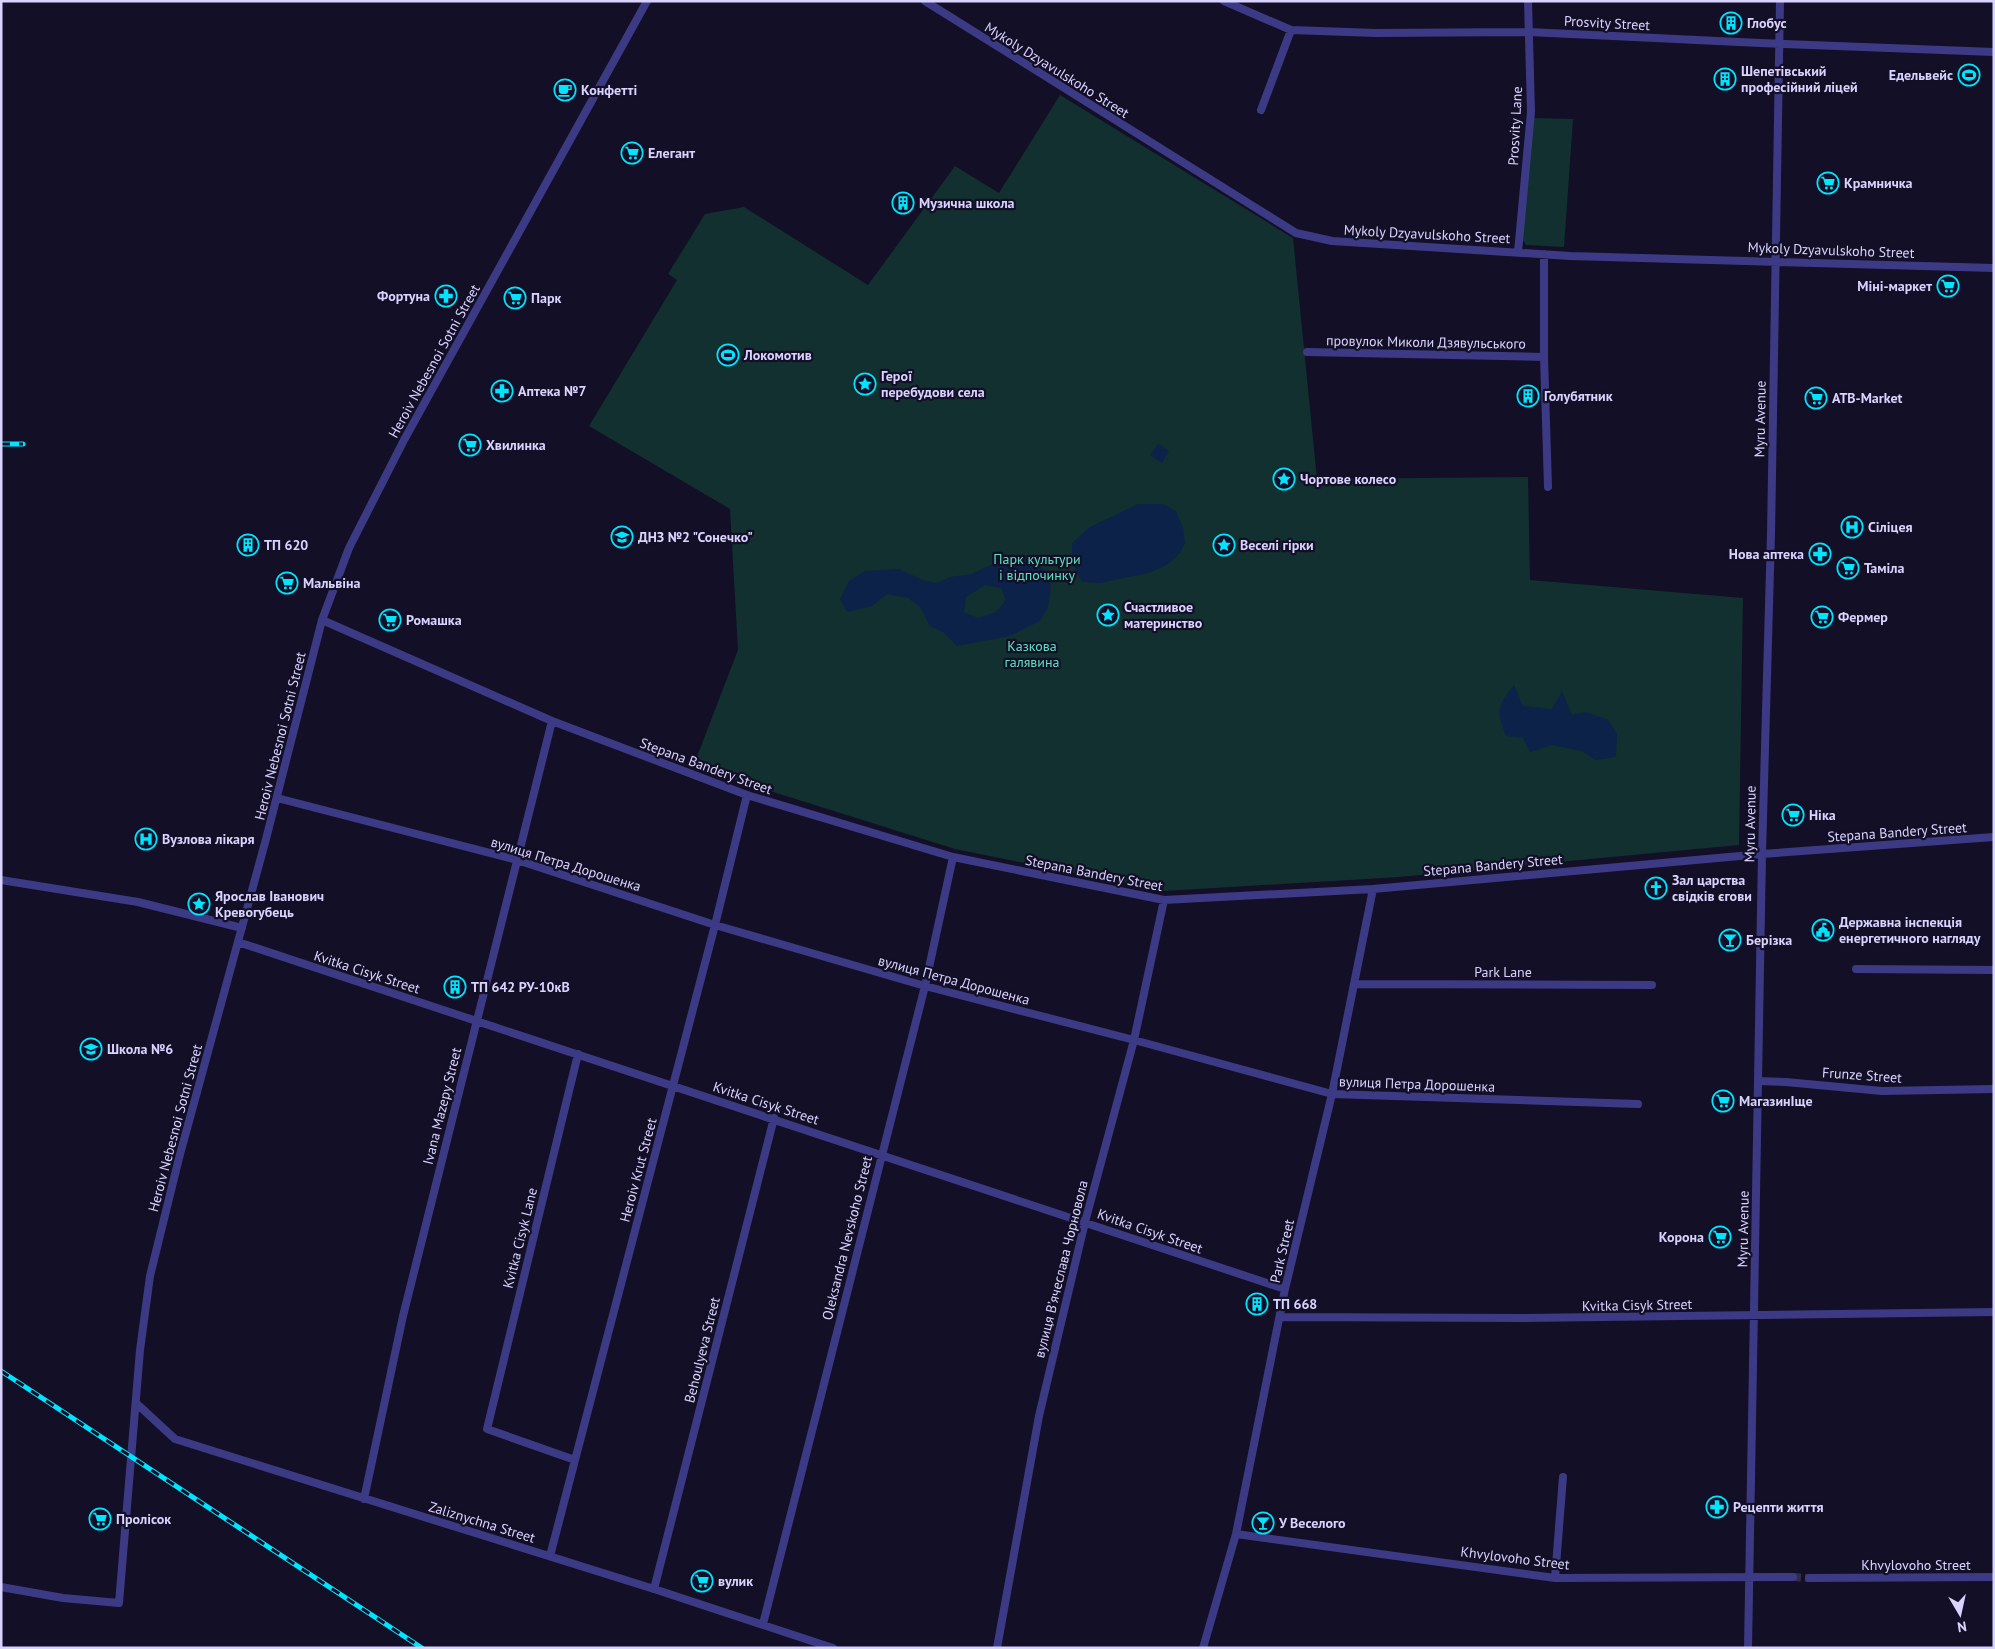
<svg xmlns="http://www.w3.org/2000/svg" width="1995" height="1649" font-family="'PT Sans',sans-serif">
<style>
.green{fill:#12302f}
.water{fill:#0c2248;fill-rule:evenodd}
.lines{fill:none;stroke-linecap:round;stroke-linejoin:round}
.minor-tunnel{stroke:#312d47;stroke-width:8;stroke-dasharray:8 4;stroke-linecap:butt}
.minor{stroke:#3d3a85;stroke-width:8}
.rail-casing{stroke:#00e5ff;stroke-width:5}
.rail{stroke:#130f26;stroke-width:3;stroke-dasharray:9;stroke-linecap:butt}
.labels{text-anchor:middle;dominant-baseline:central;stroke-width:4.5;stroke-linejoin:round;paint-order:stroke}
.street-label{font-size:14px;fill:#d9d4ff;stroke:#130f26}
.poi-label{font-size:14px;font-weight:bold;fill:#d9d4ff;stroke:#130f26;text-anchor:start}
.park-label{font-size:14px;fill:#5fe0c0;stroke:#130f26}
</style>
<rect width="100%" height="100%" fill="#130f26"/>
<path class="green" d="M 1060,95 L 1293,238 L 1317,479 L 1528,477 L 1530,580 L 1743,598 L 1739,845 L 1399,877 L 1164,891 L 955,849 L 693,767 L 738,650 L 730,509 L 589,426 L 677,280 L 668,274 L 705,214 L 744,207 L 868,285 L 955,166 L 999,193 Z
M 1533,118 L 1573,119 L 1564,247 L 1526,245 L 1522,239 Z"/>
<path class="water" d="M 1158,444 L 1169,451 L 1162,463 L 1150,455 Z
M 1138,504 L 1163,504 L 1176,511 L 1183,528 L 1185,543 L 1179,554 L 1167,565 L 1148,573 L 1100,583 L 1083,582 C 1072,568 1072,561 1072,543 L 1090,527 Z
M 1028,555 L 1048,574 L 1051,586 L 1048,607 L 1040,621 L 1010,636 L 957,646 L 943,632 L 930,626 L 920,607 L 908,598 L 887,594 L 872,606 L 847,612 L 840,599 L 849,581 L 865,571 L 899,569 L 925,581 L 936,583 L 950,577 L 971,574 L 1006,558 L 1020,561 ZM 985,585 L 1001,588 L 1006,600 L 996,612 L 978,618 L 964,612 L 966,597 Z
M 1514,685 L 1523,706 L 1552,709 L 1562,691 L 1572,715 L 1586,712 L 1608,720 L 1617,734 L 1616,757 L 1595,760 L 1582,751 L 1552,745 L 1530,752 L 1523,738 L 1506,736 C 1496,710 1497,706 1514,685 Z"/>
<g class="lines">
<path class="minor-tunnel" d="M 1793,1577 L 1809,1578"/>
<path class="minor" d="M 925,1 L 1296,233 L 1332,241 L 1570,256 L 1994,268
M 1224,1 L 1291,30 L 1376,33 L 1529,32 L 1760,43 L 1994,52
M 1261,110 L 1291,30
M 1518,252 L 1531,112 L 1528,1
M 1544,254 L 1544,357 L 1548,487
M 1307,352 L 1544,357
M 322,620 L 552,721 L 747,795 L 953,857 L 1164,900 L 1373,889 L 1762,854 L 1994,837
M 277,798 L 517,860 L 715,925 L 925,986 L 1134,1040 L 1332,1094 L 1638,1104
M 1,880 L 138,902 L 242,928
M 238,942 L 1285,1289
M 1856,969 L 1994,970
M 1354,984 L 1652,985
M 578,1054 L 487,1429 L 575,1460 L 715,925 L 747,795
M 1758,1081 L 1786,1082 L 1882,1091 L 1994,1089
M 1280,1317 L 1521,1318 L 1994,1312
M 136,1403 L 175,1439 L 654,1589 L 833,1648
M 364,1499 L 403,1316 L 552,721
M 1236,1534 L 1555,1578 L 1793,1577
M 550,1556 L 575,1460
M 1555,1578 L 1563,1477
M 1809,1578 L 1994,1577
M 1,1587 L 63,1598 L 119,1603 L 140,1350 L 150,1276 L 179,1158 L 266,839 L 322,620 L 349,548 L 404,440 L 647,1
M 654,1589 L 774,1118
M 763,1624 L 925,986 L 953,857
M 997,1648 L 1039,1416 L 1085,1222 L 1134,1040 L 1164,900
M 1203,1648 L 1236,1534 L 1285,1289 L 1332,1094 L 1373,889
M 1748,1648 L 1762,854 L 1771,534 L 1780,1"/>
<g class="rail-casing">
<path id="rail" d="M 1,444 L 23,444
M 1,1371 L 422,1648"/>
</g>
<use href="#rail" class="rail"/>
</g>
<defs>
<g id="building-ring" transform="scale(1.125)"><circle r="9.5" fill="#130f26" stroke="#00e5ff" stroke-width="1.5"/><path d="M-4-6H4V6H1V3H-1V6H-4ZM-2.5-4.3h1.7v1.8h-1.7ZM.8-4.3h1.7v1.8H.8ZM-2.5-1h1.7V.8h-1.7ZM.8-1h1.7V.8H.8Z" fill="#00e5ff"/></g>
<g id="stadium-ring" transform="scale(1.125)"><circle r="9.5" fill="#130f26" stroke="#00e5ff" stroke-width="1.5"/><path d="M0-5a6.5 5 0 1 0 0 10a6.5 5 0 1 0 0-10ZM-3.5-1.8h7v3.6h-7Z" fill="#00e5ff"/></g>
<g id="cafe-ring" transform="scale(1.125)"><circle r="9.5" fill="#130f26" stroke="#00e5ff" stroke-width="1.5"/><path d="M-5.5-4.5H6V0H3Q3 3.5 0 3.5H-2.5Q-5.5 3.5-5.5 0ZM3-3.2v2h1.7v-2ZM-6 4.5H4V6H-6Z" fill="#00e5ff"/></g>
<g id="supermarket-ring" transform="scale(1.125)"><circle r="9.5" fill="#130f26" stroke="#00e5ff" stroke-width="1.5"/><path d="M-6-5.5h2.5l.6 2H6L4.5 2H-2.5L-4.4-4H-6ZM-1.5 3.2a1.3 1.3 0 1 0 .1 0ZM3 3.2a1.3 1.3 0 1 0 .1 0Z" fill="#00e5ff"/></g>
<g id="pharmacy-ring" transform="scale(1.125)"><circle r="9.5" fill="#130f26" stroke="#00e5ff" stroke-width="1.5"/><path d="M-2-6h4v4h4v4h-4v4h-4v-4h-4v-4h4Z" fill="#00e5ff"/></g>
<g id="sight-ring" transform="scale(1.125)"><circle r="9.5" fill="#130f26" stroke="#00e5ff" stroke-width="1.5"/><path d="M0-6L1.8-2.2L6-1.7L2.9 1.2L3.7 5.4L0 3.3L-3.7 5.4L-2.9 1.2L-6-1.7L-1.8-2.2Z" fill="#00e5ff"/></g>
<g id="hospital-ring" transform="scale(1.125)"><circle r="9.5" fill="#130f26" stroke="#00e5ff" stroke-width="1.5"/><path d="M-5-5h3v3.5h4V-5h3V5h-3V1.5h-4V5h-3Z" fill="#00e5ff"/></g>
<g id="school-ring" transform="scale(1.125)"><circle r="9.5" fill="#130f26" stroke="#00e5ff" stroke-width="1.5"/><path d="M0-5L7-2L0 1L-7-2ZM-4 1L0 2.5L4 1V4Q0 6-4 4Z" fill="#00e5ff"/></g>
<g id="church-ring" transform="scale(1.125)"><circle r="9.5" fill="#130f26" stroke="#00e5ff" stroke-width="1.5"/><path d="M-1.2-6h2.4v3.5h3.3v2.4h-3.3V6h-2.4V-.1h-3.3v-2.4h3.3Z" fill="#00e5ff"/></g>
<g id="civic-ring" transform="scale(1.125)"><circle r="9.5" fill="#130f26" stroke="#00e5ff" stroke-width="1.5"/><path d="M-.6-6.5H3V-4.5H.6V-3L4-1V1h2V6H-6V1h2V-1L-.6-3ZM-1.2 2.5V6h2.4V2.5Z" fill="#00e5ff"/></g>
<g id="bar-ring" transform="scale(1.125)"><circle r="9.5" fill="#130f26" stroke="#00e5ff" stroke-width="1.5"/><path d="M-6-5H6L.8 .8V4.5H3.5V6h-7V4.5H-.8V.8Z" fill="#00e5ff"/></g>
</defs>
<g fill-rule="evenodd">
<use href="#building-ring" x="1731" y="23"/>
<use href="#stadium-ring" x="1969" y="75"/>
<use href="#building-ring" x="1725" y="79"/>
<use href="#cafe-ring" x="565" y="90"/>
<use href="#supermarket-ring" x="632" y="153"/>
<use href="#supermarket-ring" x="1828" y="183"/>
<use href="#building-ring" x="903" y="203"/>
<use href="#supermarket-ring" x="1948" y="286"/>
<use href="#pharmacy-ring" x="446" y="296"/>
<use href="#supermarket-ring" x="515" y="298"/>
<use href="#stadium-ring" x="728" y="355"/>
<use href="#sight-ring" x="865" y="384"/>
<use href="#pharmacy-ring" x="502" y="391"/>
<use href="#building-ring" x="1528" y="396"/>
<use href="#supermarket-ring" x="1816" y="398"/>
<use href="#supermarket-ring" x="470" y="445"/>
<use href="#sight-ring" x="1284" y="479"/>
<use href="#hospital-ring" x="1852" y="527"/>
<use href="#school-ring" x="622" y="537"/>
<use href="#building-ring" x="248" y="545"/>
<use href="#sight-ring" x="1224" y="545"/>
<use href="#pharmacy-ring" x="1820" y="554"/>
<use href="#supermarket-ring" x="1848" y="568"/>
<use href="#supermarket-ring" x="287" y="583"/>
<use href="#sight-ring" x="1108" y="615"/>
<use href="#supermarket-ring" x="1822" y="617"/>
<use href="#supermarket-ring" x="390" y="620"/>
<use href="#supermarket-ring" x="1793" y="815"/>
<use href="#hospital-ring" x="146" y="839"/>
<use href="#church-ring" x="1656" y="888"/>
<use href="#sight-ring" x="199" y="904"/>
<use href="#civic-ring" x="1823" y="930"/>
<use href="#bar-ring" x="1730" y="940"/>
<use href="#building-ring" x="455" y="987"/>
<use href="#school-ring" x="91" y="1049"/>
<use href="#supermarket-ring" x="1723" y="1101"/>
<use href="#supermarket-ring" x="1720" y="1237"/>
<use href="#building-ring" x="1257" y="1304"/>
<use href="#pharmacy-ring" x="1717" y="1507"/>
<use href="#supermarket-ring" x="100" y="1519"/>
<use href="#bar-ring" x="1263" y="1523"/>
<use href="#supermarket-ring" x="702" y="1581"/>
</g>
<g class="labels">
<g class="street-label">
<text transform="translate(1607 23) rotate(3)">Prosvity Street</text>
<text transform="translate(1057 70) rotate(32)">Mykoly Dzyavulskoho Street</text>
<text transform="translate(1515 126) rotate(-87)">Prosvity Lane</text>
<text transform="translate(1427 234) rotate(3)">Mykoly Dzyavulskoho Street</text>
<text transform="translate(1831 250) rotate(2)">Mykoly Dzyavulskoho Street</text>
<text transform="translate(1426 342) rotate(1)">провулок Миколи Дзявульського</text>
<text transform="translate(434 361) rotate(-61)">Heroiv Nebesnoi Sotni Street</text>
<text transform="translate(1760 419) rotate(-89)">Myru Avenue</text>
<text transform="translate(280 736) rotate(-76)">Heroiv Nebesnoi Sotni Street</text>
<text transform="translate(706 766) rotate(20)">Stepana Bandery Street</text>
<text transform="translate(1750 824) rotate(-89)">Myru Avenue</text>
<text transform="translate(1897 832) rotate(-4)">Stepana Bandery Street</text>
<text transform="translate(566 864) rotate(17)">вулиця Петра Дорошенка</text>
<text transform="translate(1493 865) rotate(-5)">Stepana Bandery Street</text>
<text transform="translate(1094 873) rotate(11)">Stepana Bandery Street</text>
<text transform="translate(367 972) rotate(18)">Kvitka Cisyk Street</text>
<text x="1503" y="972">Park Lane</text>
<text transform="translate(954 980) rotate(15)">вулиця Петра Дорошенка</text>
<text transform="translate(1862 1075) rotate(4)">Frunze Street</text>
<text transform="translate(1417 1084) rotate(2)">вулиця Петра Дорошенка</text>
<text transform="translate(766 1103) rotate(18)">Kvitka Cisyk Street</text>
<text transform="translate(442 1106) rotate(-76)">Ivana Mazepy Street</text>
<text transform="translate(175 1128) rotate(-75)">Heroiv Nebesnoi Sotni Street</text>
<text transform="translate(638 1170) rotate(-75)">Heroiv Krut Street</text>
<text transform="translate(1743 1229) rotate(-89)">Myru Avenue</text>
<text transform="translate(1150 1231) rotate(19)">Kvitka Cisyk Street</text>
<text transform="translate(520 1238) rotate(-76)">Kvitka Cisyk Lane</text>
<text transform="translate(847 1238) rotate(-76)">Oleksandra Nevskoho Street</text>
<text transform="translate(1282 1251) rotate(-77)">Park Street</text>
<text transform="translate(1061 1269) rotate(-76)">вулиця Вʼячеслава Чорновола</text>
<text transform="translate(1637 1305) rotate(-1)">Kvitka Cisyk Street</text>
<text transform="translate(702 1350) rotate(-76)">Behoulyeva Street</text>
<text transform="translate(482 1522) rotate(17)">Zaliznychna Street</text>
<text transform="translate(1515 1558) rotate(7)">Khvylovoho Street</text>
<text x="1916" y="1565">Khvylovoho Street</text>
</g>
<g class="poi-label">
<text x="1747" y="23">Глобус</text>
<text x="1741" y="71">Шепетівський<tspan x="1741" dy="16">професійний ліцей</tspan></text>
<text x="1953" y="75" text-anchor="end">Едельвейс</text>
<text x="581" y="90">Конфетті</text>
<text x="648" y="153">Елегант</text>
<text x="1844" y="183">Крамничка</text>
<text x="919" y="203">Музична школа</text>
<text x="1932" y="286" text-anchor="end">Міні-маркет</text>
<text x="430" y="296" text-anchor="end">Фортуна</text>
<text x="531" y="298">Парк</text>
<text x="744" y="355">Локомотив</text>
<text x="881" y="376">Герої<tspan x="881" dy="16">перебудови села</tspan></text>
<text x="518" y="391">Аптека №7</text>
<text x="1544" y="396">Голубятник</text>
<text x="1832" y="398">ATB-Market</text>
<text x="486" y="445">Хвилинка</text>
<text x="1300" y="479">Чортове колесо</text>
<text x="1868" y="527">Сіліцея</text>
<text x="638" y="537">ДНЗ №2 "Сонечко"</text>
<text x="264" y="545">ТП 620</text>
<text x="1240" y="545">Веселі гірки</text>
<text x="1804" y="554" text-anchor="end">Нова аптека</text>
<text x="1864" y="568">Таміла</text>
<text x="303" y="583">Мальвіна</text>
<text x="1124" y="607">Счастливое<tspan x="1124" dy="16">материнство</tspan></text>
<text x="1838" y="617">Фермер</text>
<text x="406" y="620">Ромашка</text>
<text x="1809" y="815">Ніка</text>
<text x="162" y="839">Вузлова лікаря</text>
<text x="1672" y="880">Зал царства<tspan x="1672" dy="16">свідків єгови</tspan></text>
<text x="215" y="896">Ярослав Іванович<tspan x="215" dy="16">Кревогубець</tspan></text>
<text x="1839" y="922">Державна інспекція<tspan x="1839" dy="16">енергетичного нагляду</tspan></text>
<text x="1746" y="940">Берізка</text>
<text x="471" y="987">ТП 642 РУ-10кВ</text>
<text x="107" y="1049">Школа №6</text>
<text x="1739" y="1101">МагазинІще</text>
<text x="1704" y="1237" text-anchor="end">Корона</text>
<text x="1273" y="1304">ТП 668</text>
<text x="1733" y="1507">Рецепти життя</text>
<text x="116" y="1519">Пролісок</text>
<text x="1279" y="1523">У Веселого</text>
<text x="718" y="1581">вулик</text>
</g>
<g class="park-label">
<text x="1037" y="559">Парк культури<tspan x="1037" dy="16">і відпочинку</tspan></text>
<text x="1032" y="646">Казкова<tspan x="1032" dy="16">галявина</tspan></text>
</g>
</g>
<rect width="1995" height="1649" fill="none" stroke="#d9d4ff" stroke-width="5"/>
<g transform="translate(1960 1614) rotate(171)" stroke="#130f26" stroke-width="4" paint-order="stroke">
<path d="M0-4L9 19L0 12L-9 19Z" fill="#d9d4ff"/>
<text y="-8" font-size="14" font-weight="bold" text-anchor="middle" fill="#d9d4ff">N</text>
</g>
</svg>
